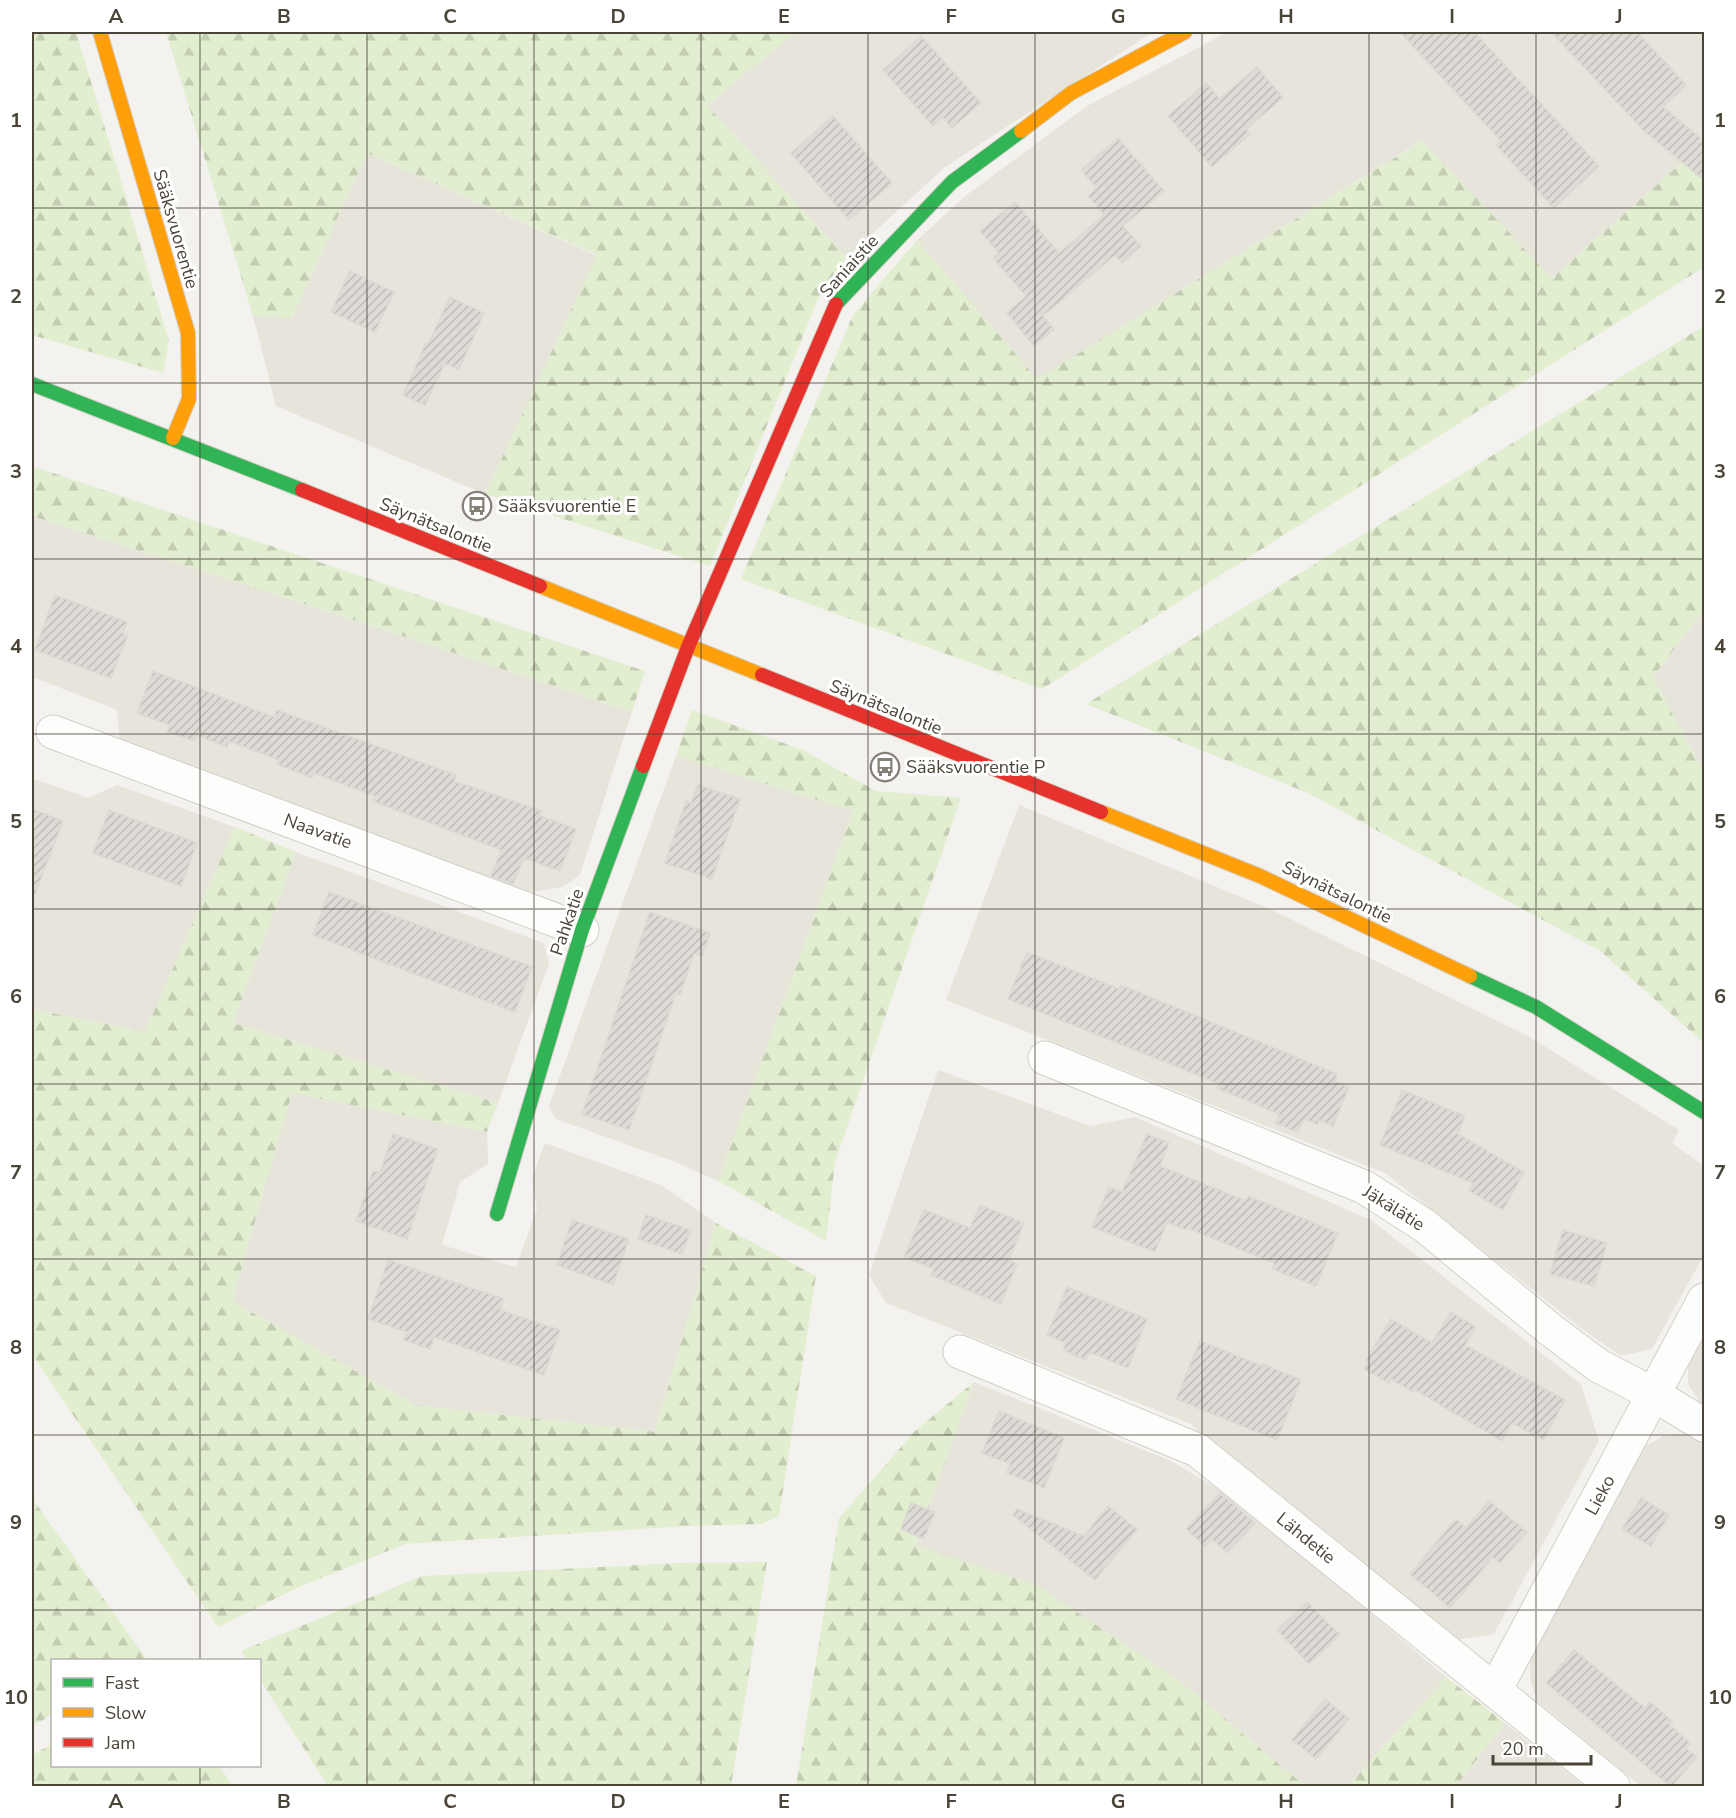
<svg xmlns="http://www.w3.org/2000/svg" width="1736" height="1818" font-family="'Nunito Sans',sans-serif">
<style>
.residential{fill:#e7e4dc}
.forest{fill:url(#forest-firs)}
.building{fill:url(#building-hatch);stroke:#dcd9d4;stroke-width:1.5}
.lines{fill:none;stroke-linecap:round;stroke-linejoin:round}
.street-casing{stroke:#d2d0cb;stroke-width:35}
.fast-casing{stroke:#d3cfc5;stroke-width:16}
.slow-casing{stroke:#d3cfc5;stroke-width:16}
.jam-casing{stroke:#d3cfc5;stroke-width:16}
.street{stroke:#fdfdfc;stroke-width:33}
.fast{stroke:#30b455;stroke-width:14}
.slow{stroke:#ff9f0a;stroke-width:14}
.jam{stroke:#e5322d;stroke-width:14}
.grid{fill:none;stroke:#4b4439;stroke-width:1.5;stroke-opacity:0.55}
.labels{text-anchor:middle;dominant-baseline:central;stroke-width:6;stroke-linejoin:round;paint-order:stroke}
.street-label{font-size:18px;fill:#4b4439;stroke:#fff}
.poi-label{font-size:18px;fill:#4b4439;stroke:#fff;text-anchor:start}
.neatline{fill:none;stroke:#4b4439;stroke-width:2}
.grid-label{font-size:20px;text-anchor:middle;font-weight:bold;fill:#4b4439}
</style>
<defs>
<pattern id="forest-firs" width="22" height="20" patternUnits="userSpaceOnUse" patternTransform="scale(1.5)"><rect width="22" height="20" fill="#e1eecf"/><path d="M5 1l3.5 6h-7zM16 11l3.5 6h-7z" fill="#c3cdb2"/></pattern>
<pattern id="building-hatch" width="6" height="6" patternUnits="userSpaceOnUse" patternTransform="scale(1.5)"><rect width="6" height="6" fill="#dedbd6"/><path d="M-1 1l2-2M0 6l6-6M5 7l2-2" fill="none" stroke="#c0bdb8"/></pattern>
</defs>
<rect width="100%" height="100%" fill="#f4f2ee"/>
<path class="residential" d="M 796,32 L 1153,32 L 945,167 L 846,258 L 707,105 Z
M 1228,32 L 1704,32 L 1704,143 L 1552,278 L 1421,141 L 1037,380 L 917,240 L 968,194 L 1087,106 Z
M 367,153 L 597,256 L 485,494 L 276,406 L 253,316 L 292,318 Z
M 32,516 L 379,628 L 632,712 L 580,875 L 563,887 L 532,892 L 120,744 L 117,710 L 35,678 L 32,686 Z
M 1704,609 L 1704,774 L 1653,677 Z
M 676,756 L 853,811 L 718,1181 L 675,1162 L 556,1119 L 549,1106 Z
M 32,778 L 88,798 L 117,785 L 235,827 L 145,1032 L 32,1009 Z
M 1019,805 L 1270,909 L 1528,1036 L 1679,1130 L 1672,1143 L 1704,1166 L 1704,1255 L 1652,1349 L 1621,1356 L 1582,1329 L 1385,1173 L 946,1000 Z
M 296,852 L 544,943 L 549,964 L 498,1103 L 233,1023 Z
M 938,1070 L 1090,1126 L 1135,1117 L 1371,1220 L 1581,1384 L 1599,1441 L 1494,1634 L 1457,1640 L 1206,1439 L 1191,1424 L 886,1303 L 869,1275 Z
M 292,1092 L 487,1132 L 488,1164 L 460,1182 L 442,1245 L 516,1267 L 537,1209 L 532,1178 L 545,1143 L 661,1185 L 716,1223 L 655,1432 L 415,1405 L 232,1301 Z
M 1704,1333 L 1704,1409 L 1688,1384 L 1688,1359 Z
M 974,1382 L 1169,1460 L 1220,1490 L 1291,1546 L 1446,1677 L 1348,1786 L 1305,1786 L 1181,1682 L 915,1545 Z
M 1693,1434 L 1704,1440 L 1704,1786 L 1641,1786 L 1537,1701 L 1530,1680 L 1530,1648 L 1641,1449 L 1663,1436 Z
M 1505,1723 L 1584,1786 L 1456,1786 Z"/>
<path class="forest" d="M 32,32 L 76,32 L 169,341 L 163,373 L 32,335 Z
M 166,32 L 796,32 L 707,105 L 846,258 L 820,294 L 710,566 L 485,494 L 597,255 L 367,153 L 292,318 L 253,316 Z
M 1422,141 L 1552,278 L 1704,143 L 1704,267 L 1042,689 L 741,579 L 853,315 L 917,240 L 1037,379 Z
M 1704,326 L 1704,609 L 1653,677 L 1704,774 L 1704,1043 L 1600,951 L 1308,793 L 1086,704 Z
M 32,466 L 645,671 L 632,712 L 379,628 L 32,516 Z
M 692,710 L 803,750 L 876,791 L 961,798 L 835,1162 L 826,1241 L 718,1181 L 853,811 L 676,756 Z
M 235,827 L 296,852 L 233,1023 L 498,1103 L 487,1132 L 292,1093 L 232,1301 L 415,1405 L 655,1432 L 716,1223 L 816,1276 L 779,1516 L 762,1524 L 687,1526 L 405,1544 L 297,1588 L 218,1627 L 32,1355 L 32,1009 L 145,1032 Z
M 974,1382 L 915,1545 L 1038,1586 L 1181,1682 L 1305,1786 L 796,1786 L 839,1518 L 915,1431 Z
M 32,1498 L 147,1660 L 52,1660 L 52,1715 L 32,1726 Z
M 767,1562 L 731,1786 L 328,1786 L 260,1680 L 260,1660 L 247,1660 L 241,1651 L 422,1576 L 679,1563 Z
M 1446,1677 L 1505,1723 L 1456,1786 L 1348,1786 Z
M 52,1744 L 52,1766 L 219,1766 L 233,1786 L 32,1786 L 32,1755 Z"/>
<path class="building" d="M 1400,32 L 1474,32 L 1599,166 L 1554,208 L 1496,145 L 1501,141 Z
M 1551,32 L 1637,32 L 1686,85 L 1663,107 L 1704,141 L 1704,180 L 1644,131 Z
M 921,36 L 981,103 L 952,128 L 943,117 L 933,126 L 883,70 Z
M 1257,67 L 1283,98 L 1246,129 L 1250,134 L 1212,167 L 1168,116 L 1206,83 L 1220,99 Z
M 833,116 L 892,183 L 849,220 L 791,153 Z
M 1118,138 L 1164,191 L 1123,226 L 1141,246 L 1122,263 L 1115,255 L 1043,316 L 1054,329 L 1034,346 L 1007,313 L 1026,296 L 993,258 L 999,253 L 980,231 L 1015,202 L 1059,253 L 1104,215 L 1088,196 L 1097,188 L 1081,170 Z
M 350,271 L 394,292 L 375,332 L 331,312 Z
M 450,297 L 484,313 L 459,370 L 445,363 L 425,405 L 403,395 L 426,343 L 428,344 Z
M 55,595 L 127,622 L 123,633 L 128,635 L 111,678 L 35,650 Z
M 153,671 L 274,717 L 277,710 L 456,775 L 454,781 L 542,811 L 540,816 L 576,829 L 560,871 L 524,858 L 513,884 L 491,876 L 501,850 L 373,801 L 375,796 L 314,773 L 312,778 L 277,764 L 279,760 L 229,741 L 227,747 L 196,735 L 194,741 L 167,732 L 170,725 L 137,713 Z
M 698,785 L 740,799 L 712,879 L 665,863 L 686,801 L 691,803 Z
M 32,809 L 63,821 L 34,897 L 32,897 Z
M 109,810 L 197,843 L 181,886 L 93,853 Z
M 329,892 L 532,967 L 515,1012 L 313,935 Z
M 650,912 L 710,933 L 702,956 L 694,954 L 680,995 L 676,993 L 629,1130 L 582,1114 Z
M 1027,952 L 1119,989 L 1121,985 L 1337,1074 L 1335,1081 L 1349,1087 L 1333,1126 L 1319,1120 L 1317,1124 L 1304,1119 L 1298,1132 L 1275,1123 L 1279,1114 L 1217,1088 L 1220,1084 L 1008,999 Z
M 1402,1090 L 1465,1116 L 1458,1134 L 1524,1172 L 1503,1210 L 1469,1191 L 1473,1183 L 1380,1145 Z
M 393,1134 L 438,1149 L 407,1239 L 356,1221 L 373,1171 L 380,1173 Z
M 1147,1134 L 1169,1143 L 1160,1166 L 1246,1201 L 1248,1196 L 1338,1233 L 1316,1286 L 1272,1269 L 1274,1263 L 1187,1228 L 1186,1230 L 1167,1222 L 1155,1252 L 1092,1227 L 1109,1187 L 1122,1192 Z
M 980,1205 L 1024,1223 L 1009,1260 L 1017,1264 L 1001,1304 L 931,1275 L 934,1269 L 904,1257 L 924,1210 L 970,1228 Z
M 646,1215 L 691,1230 L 682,1254 L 638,1239 Z
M 572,1220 L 629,1239 L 613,1285 L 557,1265 Z
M 1563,1230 L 1607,1243 L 1594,1286 L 1550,1274 Z
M 388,1260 L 504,1299 L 500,1310 L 560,1330 L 544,1375 L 434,1337 L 430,1349 L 404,1340 L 407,1332 L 368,1319 Z
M 1067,1287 L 1147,1319 L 1128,1368 L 1089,1352 L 1086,1360 L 1063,1350 L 1066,1343 L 1047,1335 Z
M 1451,1312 L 1476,1327 L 1465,1345 L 1565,1400 L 1543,1440 L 1512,1423 L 1502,1441 L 1415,1390 L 1413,1392 L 1391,1379 L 1389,1383 L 1364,1369 L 1368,1362 L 1366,1360 L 1391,1319 L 1432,1343 Z
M 1200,1341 L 1262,1366 L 1263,1364 L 1301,1380 L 1277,1440 L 1176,1399 Z
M 999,1411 L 1064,1438 L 1044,1488 L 1007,1473 L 1010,1464 L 982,1453 Z
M 1220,1493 L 1255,1523 L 1227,1553 L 1212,1539 L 1205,1546 L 1186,1529 Z
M 1641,1498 L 1669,1515 L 1651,1546 L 1622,1529 Z
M 1489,1501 L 1527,1532 L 1500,1563 L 1493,1557 L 1450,1608 L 1410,1574 L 1456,1519 L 1466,1528 Z
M 911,1503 L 935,1512 L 924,1539 L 901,1529 Z
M 1108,1506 L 1137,1529 L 1095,1580 L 1013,1515 L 1017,1509 L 1084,1536 Z
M 1307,1602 L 1340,1635 L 1309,1664 L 1277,1630 Z
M 1574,1650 L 1645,1708 L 1650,1702 L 1672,1721 L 1669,1724 L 1690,1743 L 1686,1748 L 1697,1757 L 1672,1786 L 1670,1786 L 1546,1683 Z
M 1325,1699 L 1349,1719 L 1316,1759 L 1292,1740 Z"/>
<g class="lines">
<g class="street-casing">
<path id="street" d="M 53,732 L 582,930
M 1045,1058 L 1364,1187 L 1425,1226 L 1552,1331 L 1599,1366 L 1653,1394 L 1704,1425
M 960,1352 L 1197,1450 L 1613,1786
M 1495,1690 L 1704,1300"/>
</g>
<g class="fast-casing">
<path id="fast" d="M 836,304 L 952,182 L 1021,131
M 32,384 L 302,490
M 1470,976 L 1536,1007 L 1704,1112
M 497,1214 L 582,930 L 643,766"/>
</g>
<g class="slow-casing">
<path id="slow" d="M 100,32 L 188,333 L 189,399 L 173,438
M 1021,131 L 1071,93 L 1185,32
M 540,586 L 762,675
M 1101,812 L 1260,876 L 1470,976"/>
</g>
<g class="jam-casing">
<path id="jam" d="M 302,490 L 540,586
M 762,675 L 1101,812
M 643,766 L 688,647 L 836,304"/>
</g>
<use href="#street" class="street"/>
<use href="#fast" class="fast"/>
<use href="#slow" class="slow"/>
<use href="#jam" class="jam"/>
</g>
<path class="grid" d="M 200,32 L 200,1660M 367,32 L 367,1786M 534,32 L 534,1786M 701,32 L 701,1786M 868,32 L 868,1786M 1035,32 L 1035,1786M 1202,32 L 1202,1786M 1369,32 L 1369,1786M 1536,32 L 1536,1786M 32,208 L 1704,208M 32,383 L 1704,383M 32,559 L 1704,559M 32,734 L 1704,734M 32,909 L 1704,909M 32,1084 L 1704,1084M 32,1259 L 1704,1259M 32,1435 L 1704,1435M 32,1610 L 1704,1610M 200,1766 L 200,1786"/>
<defs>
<g id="bus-ring" transform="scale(1.5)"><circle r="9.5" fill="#fff" stroke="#868178" stroke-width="1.5"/><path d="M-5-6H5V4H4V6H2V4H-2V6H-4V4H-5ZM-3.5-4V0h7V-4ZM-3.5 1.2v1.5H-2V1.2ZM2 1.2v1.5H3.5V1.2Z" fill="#868178"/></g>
</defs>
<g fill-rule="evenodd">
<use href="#bus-ring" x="477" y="506"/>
<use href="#bus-ring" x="885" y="767"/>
</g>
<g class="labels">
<g class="street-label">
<text transform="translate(176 229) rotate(74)">Sääksvuorentie</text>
<text transform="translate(849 266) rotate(-48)">Saniaistie</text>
<text transform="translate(436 525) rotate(22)">Säynätsalontie</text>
<text transform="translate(886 707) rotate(22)">Säynätsalontie</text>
<text transform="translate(318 831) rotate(20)">Naavatie</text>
<text transform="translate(1337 892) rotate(26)">Säynätsalontie</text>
<text transform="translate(567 922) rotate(-71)">Pahkatie</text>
<text transform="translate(1394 1208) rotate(32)">Jäkälätie</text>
<text transform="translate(1600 1495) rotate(-62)">Lieko</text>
<text transform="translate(1306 1538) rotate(39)">Lähdetie</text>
</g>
<g class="poi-label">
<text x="498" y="506">Sääksvuorentie E</text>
<text x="906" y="767">Sääksvuorentie P</text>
</g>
</g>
<rect width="1736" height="1818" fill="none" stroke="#ffffff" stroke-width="66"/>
<rect x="51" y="1659" width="210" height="108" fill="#ffffff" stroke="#b7b4b0" stroke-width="1.5"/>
<rect x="63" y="1678" width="30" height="9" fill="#30b455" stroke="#b7b4b0" stroke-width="1.5"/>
<text x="105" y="1689" font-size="18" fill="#4b4439">Fast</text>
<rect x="63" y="1708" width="30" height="9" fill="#ff9f0a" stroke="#b7b4b0" stroke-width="1.5"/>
<text x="105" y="1719" font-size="18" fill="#4b4439">Slow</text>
<rect x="63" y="1738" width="30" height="9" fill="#e5322d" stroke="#b7b4b0" stroke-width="1.5"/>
<text x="105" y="1749" font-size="18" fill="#4b4439">Jam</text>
<path d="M1493 1755v9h98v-9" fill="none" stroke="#4b4439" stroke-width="3"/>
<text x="1502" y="1755" font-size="18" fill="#4b4439" stroke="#ffffff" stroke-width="4.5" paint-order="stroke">20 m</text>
<rect x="33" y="33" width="1670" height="1752" class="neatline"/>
<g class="grid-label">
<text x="116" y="23">A</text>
<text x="284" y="23">B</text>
<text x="450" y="23">C</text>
<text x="618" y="23">D</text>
<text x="784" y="23">E</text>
<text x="951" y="23">F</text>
<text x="1118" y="23">G</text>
<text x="1286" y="23">H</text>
<text x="1452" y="23">I</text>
<text x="1619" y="23">J</text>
<text x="16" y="127">1</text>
<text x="1720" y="127">1</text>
<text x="16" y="303">2</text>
<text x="1720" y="303">2</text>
<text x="16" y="478">3</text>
<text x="1720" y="478">3</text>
<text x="16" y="653">4</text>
<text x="1720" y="653">4</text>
<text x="16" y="828">5</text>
<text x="1720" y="828">5</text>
<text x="16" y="1003">6</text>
<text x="1720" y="1003">6</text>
<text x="16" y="1179">7</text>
<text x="1720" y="1179">7</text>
<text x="16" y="1354">8</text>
<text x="1720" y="1354">8</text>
<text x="16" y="1529">9</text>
<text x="1720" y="1529">9</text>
<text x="16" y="1704">10</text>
<text x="1720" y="1704">10</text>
<text x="116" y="1808">A</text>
<text x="284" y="1808">B</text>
<text x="450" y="1808">C</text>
<text x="618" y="1808">D</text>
<text x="784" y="1808">E</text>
<text x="951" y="1808">F</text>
<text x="1118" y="1808">G</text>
<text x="1286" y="1808">H</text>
<text x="1452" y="1808">I</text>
<text x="1619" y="1808">J</text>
</g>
</svg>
